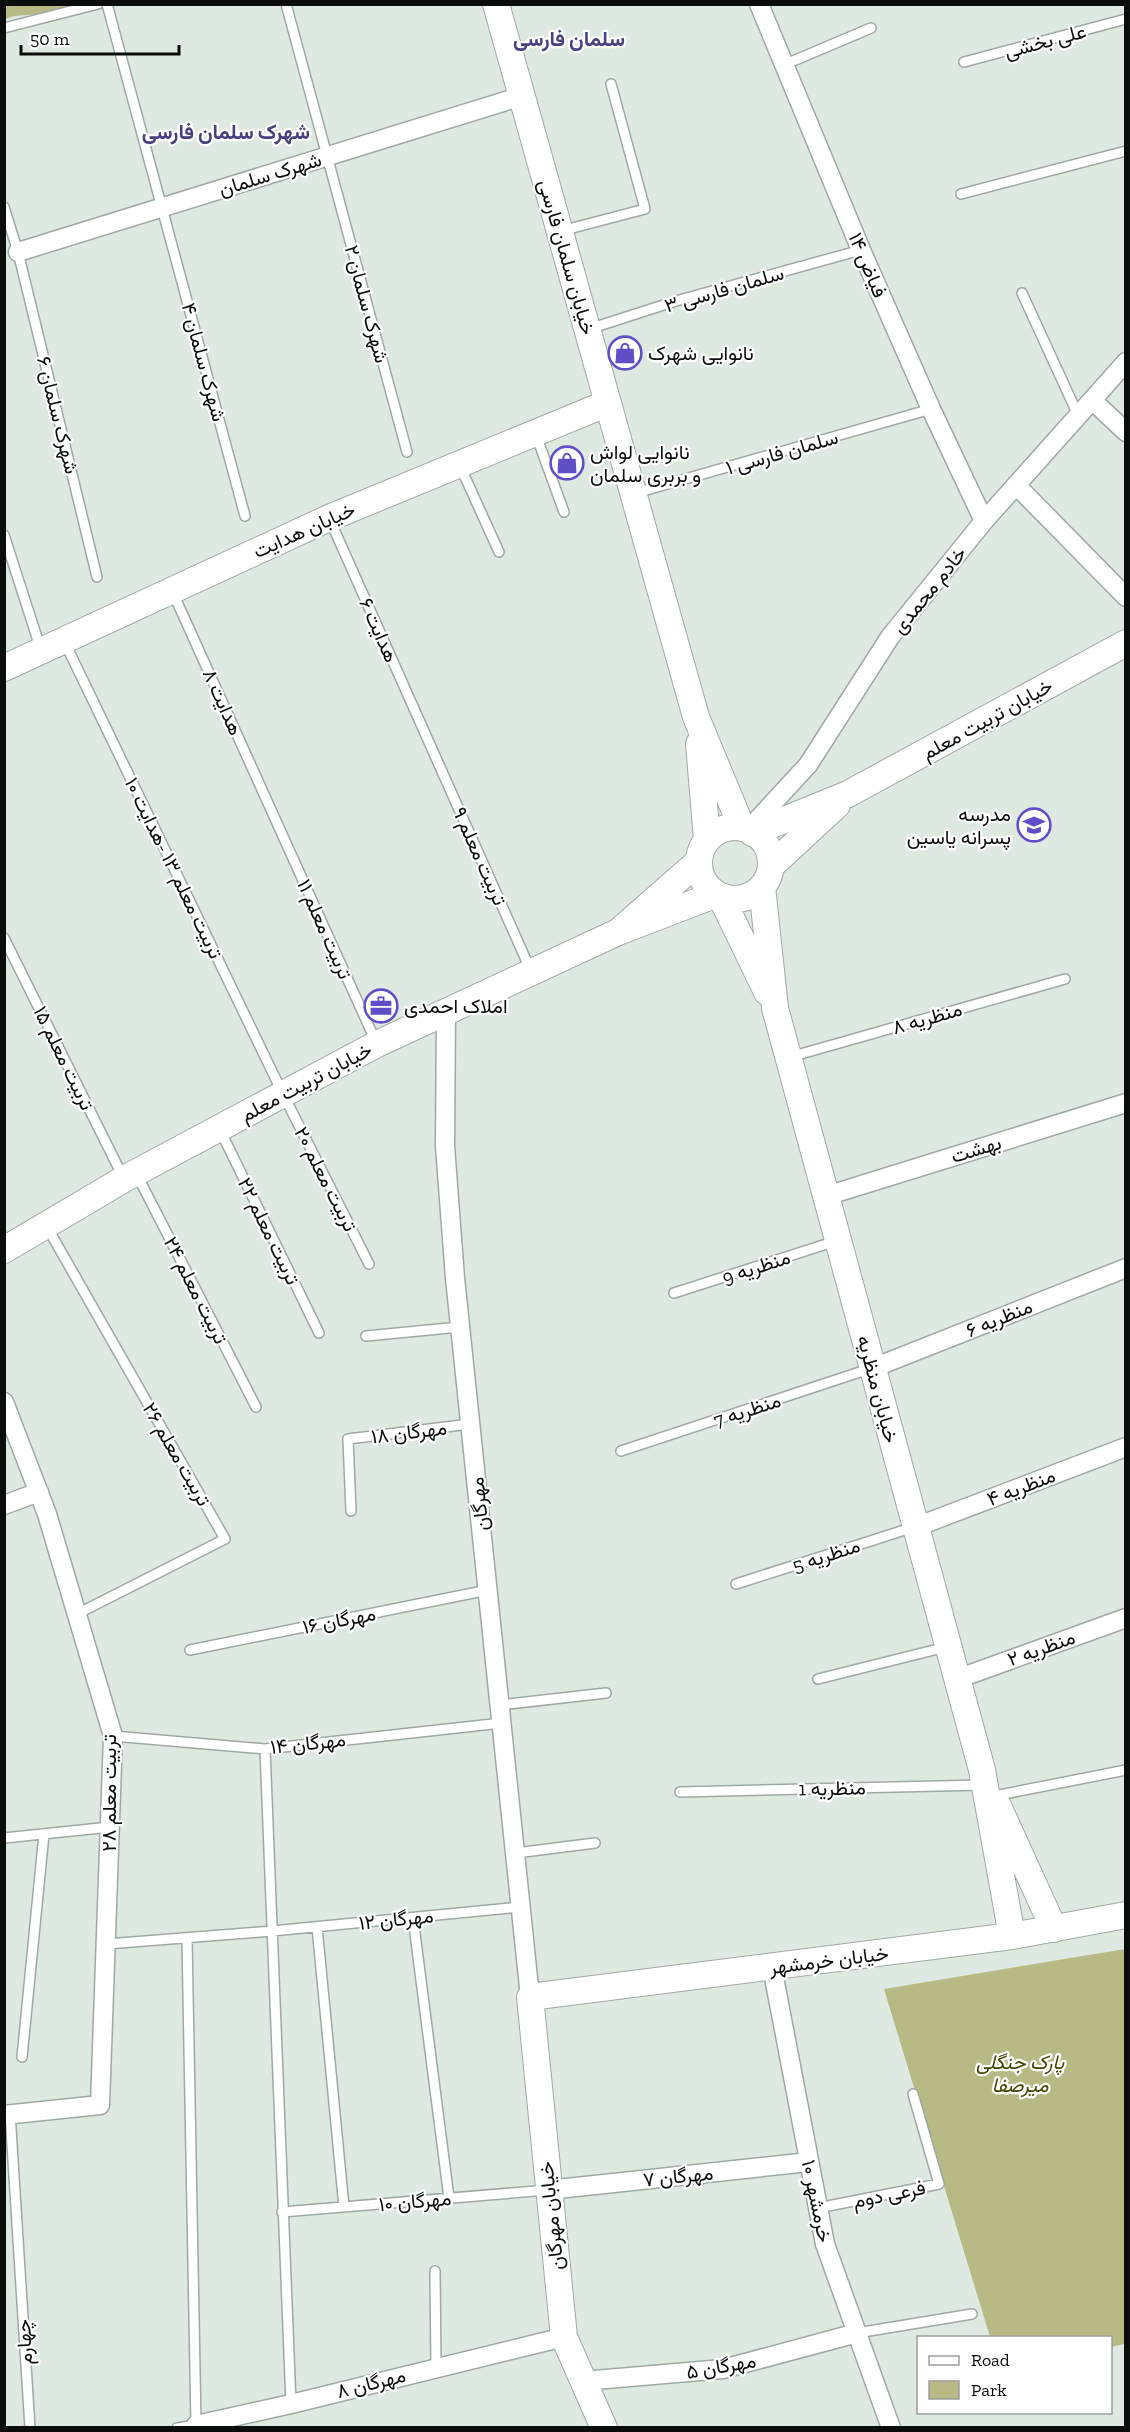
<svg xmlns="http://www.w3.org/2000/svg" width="1130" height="2432" font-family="'Zilla Slab',Vazirmatn,serif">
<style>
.green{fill:#b8ba85}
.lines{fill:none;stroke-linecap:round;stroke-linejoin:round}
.lane-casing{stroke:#9fa9a3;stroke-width:12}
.street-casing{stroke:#9fa9a3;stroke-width:21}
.secondary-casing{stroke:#9fa9a3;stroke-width:28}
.lane{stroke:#fff;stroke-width:9}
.street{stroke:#fff;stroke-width:18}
.secondary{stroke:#fff;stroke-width:26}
.labels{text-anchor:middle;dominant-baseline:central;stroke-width:4.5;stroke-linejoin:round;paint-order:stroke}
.street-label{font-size:20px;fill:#0a0d0b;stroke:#fff}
.poi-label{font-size:20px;fill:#0a0d0b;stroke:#fff;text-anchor:start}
.park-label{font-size:20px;font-style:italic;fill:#454501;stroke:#fff}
.neighbourhood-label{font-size:21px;font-weight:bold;fill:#46417f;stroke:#fff}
</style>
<rect width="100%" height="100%" fill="#dee9e2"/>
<path class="green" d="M 4,5 L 78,5 L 53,13 L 14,16 L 5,19 Z
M 1125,1949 L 1125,2349 L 1124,2344 L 1111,2347 L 1110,2338 L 990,2337 L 884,1989 Z"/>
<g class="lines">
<g class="lane-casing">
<path id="lane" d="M 107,4 L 245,516
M 286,4 L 407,452
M 4,28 L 98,4
M 964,62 L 1126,19
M 786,64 L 871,28
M 961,194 L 1126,151
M 4,207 L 18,252 L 97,577
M 561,231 L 645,209 L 611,84
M 1022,293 L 1078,415
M 589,329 L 676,301 L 861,250
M 536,435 L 564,512
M 460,466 L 499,552
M 636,493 L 931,409
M 329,518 L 531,971
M 4,535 L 41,650
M 173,593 L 376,1042
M 65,643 L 283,1094 L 369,1264
M 4,938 L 123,1177
M 790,1057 L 1065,979
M 220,1130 L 319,1333
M 137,1175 L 256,1407
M 47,1227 L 225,1539 L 77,1614
M 674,1293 L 836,1241
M 366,1336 L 460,1327
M 621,1451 L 872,1368
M 351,1511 L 348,1439 L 470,1424
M 736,1584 L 914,1527
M 190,1650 L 488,1590
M 818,1679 L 946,1647
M 500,1705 L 606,1693
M 113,1736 L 265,1749 L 502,1723
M 265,1749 L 291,2404
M 680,1792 L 983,1785
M 994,1796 L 1126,1770
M 4,1838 L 110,1827
M 516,1853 L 595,1843
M 413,1918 L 449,2198
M 317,1927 L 344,2207
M 107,1944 L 272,1931 L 521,1907
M 22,2057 L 44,1834
M 10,2113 L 30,2428
M 818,2208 L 939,2184 L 913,2094
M 282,2212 L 548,2190
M 435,2271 L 436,2367
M 857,2333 L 972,2314
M 177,2428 L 196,2425 L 187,1939"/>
</g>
<g class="street-casing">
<path id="street" d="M 759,4 L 861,250 L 931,409 L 984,521
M 18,252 L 522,96
M 1092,400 L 1126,432
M 1016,485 L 1126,597
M 748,830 L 808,765 L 890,637 L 984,521 L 1126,362
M 446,1010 L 445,1146 L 455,1278 L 530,1997
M 826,1196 L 1126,1103
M 873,1368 L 1126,1268
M 4,1402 L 47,1514 L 113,1736 L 100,2105 L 4,2115
M 4,1505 L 39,1492
M 916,1527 L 1126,1447
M 957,1679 L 1126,1618
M 772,1967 L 825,2244 L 891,2428
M 548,2190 L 809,2162
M 583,2381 L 723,2369 L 857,2333
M 197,2428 L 196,2425 L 291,2404 L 564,2337"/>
</g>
<g class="secondary-casing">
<path id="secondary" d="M 496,4 L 696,717 L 742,828
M 4,668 L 329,518 L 608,403
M 699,744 L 707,840
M699 863a36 36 0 1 1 72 0a36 36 0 1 1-72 0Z
M 752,833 L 848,794 L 1126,643
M 699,861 L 618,932 L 717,894
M 771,866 L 837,805
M 762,887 L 775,1008 L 982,1770 L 1012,1936
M 721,897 L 767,992
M 4,1250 L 124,1179 L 377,1044 L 618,932
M 998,1806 L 1054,1929
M 604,2428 L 564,2337 L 530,1997 L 1012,1936 L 1126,1915"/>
</g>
<use href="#lane" class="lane"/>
<use href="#street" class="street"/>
<use href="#secondary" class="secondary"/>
</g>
<defs>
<g id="shop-ring" transform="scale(1.725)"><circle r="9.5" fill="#fff" stroke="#5f4ec6" stroke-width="1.5"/><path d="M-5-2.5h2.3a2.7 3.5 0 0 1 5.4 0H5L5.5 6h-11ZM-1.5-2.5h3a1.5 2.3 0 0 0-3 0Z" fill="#5f4ec6"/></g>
<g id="school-ring" transform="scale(1.725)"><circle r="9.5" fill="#fff" stroke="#5f4ec6" stroke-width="1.5"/><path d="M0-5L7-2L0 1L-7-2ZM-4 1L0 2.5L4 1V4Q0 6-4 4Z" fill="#5f4ec6"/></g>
<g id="office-ring" transform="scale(1.725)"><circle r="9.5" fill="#fff" stroke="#5f4ec6" stroke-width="1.5"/><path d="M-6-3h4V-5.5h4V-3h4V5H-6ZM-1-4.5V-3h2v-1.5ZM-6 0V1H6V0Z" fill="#5f4ec6"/></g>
</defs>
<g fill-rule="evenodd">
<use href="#shop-ring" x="625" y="353"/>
<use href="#shop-ring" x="567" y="463"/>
<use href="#school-ring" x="1034" y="825"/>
<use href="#office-ring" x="381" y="1006"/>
</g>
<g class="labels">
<g class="street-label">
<text transform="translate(1045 41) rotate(-15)">علی بخشی</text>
<text transform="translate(270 174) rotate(-17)">شهرک سلمان</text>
<text transform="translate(567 257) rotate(74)">خیابان سلمان فارسی</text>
<text transform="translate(868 265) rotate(67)">فیاض ۱۴</text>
<text transform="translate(724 289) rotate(-16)">سلمان فارسی ۳</text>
<text transform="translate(367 304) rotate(75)">شهرک سلمان ۲</text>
<text transform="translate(204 362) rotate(75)">شهرک سلمان ۴</text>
<text transform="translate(58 415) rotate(76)">شهرک سلمان ۶</text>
<text transform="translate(782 452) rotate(-16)">سلمان فارسی ۱</text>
<text transform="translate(304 530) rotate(-24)">خیابان هدایت</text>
<text transform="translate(929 590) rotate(-51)">خادم محمدی</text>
<text transform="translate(379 630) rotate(66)">هدایت ۶</text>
<text transform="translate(223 702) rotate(66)">هدایت ۸</text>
<text transform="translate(987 719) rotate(-29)">خیابان تربیت معلم</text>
<text transform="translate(480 856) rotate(66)">تربیت معلم ۹</text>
<text transform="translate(174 868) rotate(64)">تربیت معلم ۱۳ -هدایت ۱۰</text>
<text transform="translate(325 929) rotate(66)">تربیت معلم ۱۱</text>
<text transform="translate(927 1018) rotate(-16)">منظریه ۸</text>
<text transform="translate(64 1058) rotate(64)">تربیت معلم ۱۵</text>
<text transform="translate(306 1082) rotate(-28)">خیابان تربیت معلم</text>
<text transform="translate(976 1149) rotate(-17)">بهشت</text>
<text transform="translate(326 1179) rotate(63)">تربیت معلم ۲۰</text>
<text transform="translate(269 1231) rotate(64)">تربیت معلم ۲۲</text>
<text transform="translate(756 1267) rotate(-18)">منظریه 9</text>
<text transform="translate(196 1290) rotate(63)">تربیت معلم ۲۴</text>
<text transform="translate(999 1318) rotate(-22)">منظریه ۶</text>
<text transform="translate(878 1389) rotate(75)">خیابان منظریه</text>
<text transform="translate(747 1410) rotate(-18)">منظریه 7</text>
<text transform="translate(409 1432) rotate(-7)">مهرگان ۱۸</text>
<text transform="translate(177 1454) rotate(60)">تربیت معلم ۲۶</text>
<text transform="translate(1021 1487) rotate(-21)">منظریه ۴</text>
<text transform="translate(479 1504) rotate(-96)">مهرگان</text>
<text transform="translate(826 1555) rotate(-18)">منظریه 5</text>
<text transform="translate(339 1620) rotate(-11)">مهرگان ۱۶</text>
<text transform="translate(1041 1648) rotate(-20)">منظریه ۲</text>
<text transform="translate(308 1743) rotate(-6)">مهرگان ۱۴</text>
<text transform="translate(832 1788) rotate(-1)">منظریه 1</text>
<text transform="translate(109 1793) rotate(-90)">تربیت معلم ۲۸</text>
<text transform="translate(396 1919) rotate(-6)">مهرگان ۱۲</text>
<text transform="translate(829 1960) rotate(-7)">خیابان خرمشهر</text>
<text transform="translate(678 2176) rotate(-6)">مهرگان ۷</text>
<text transform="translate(889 2194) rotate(-11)">فرعی دوم</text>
<text transform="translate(415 2201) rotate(-5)">مهرگان ۱۰</text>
<text transform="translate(817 2201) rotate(78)">خرمشهر ۱۰</text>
<text transform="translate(551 2216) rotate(-96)">خیابان مهرگان</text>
<text transform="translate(24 2342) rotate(-93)">چهارم</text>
<text transform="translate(721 2366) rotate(-10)">مهرگان ۵</text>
<text transform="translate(371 2383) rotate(-14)">مهرگان ۸</text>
</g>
<g class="poi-label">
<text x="648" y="353">نانوایی شهرک</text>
<text x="590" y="452">نانوایی لواش<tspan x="590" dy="23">و بربری سلمان</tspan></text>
<text x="1011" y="814" text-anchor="end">مدرسه<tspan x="1011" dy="23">پسرانه یاسین</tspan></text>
<text x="404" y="1006">املاک احمدی</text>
</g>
<g class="park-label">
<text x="1020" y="2062">پارک جنگلی<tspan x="1020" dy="23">میرصفا</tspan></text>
</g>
<g class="neighbourhood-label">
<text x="569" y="38">سلمان فارسی</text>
<text x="226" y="131">شهرک سلمان فارسی</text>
</g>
</g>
<rect width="1130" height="2432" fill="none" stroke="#0a0d0b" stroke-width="12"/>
<rect x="917" y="2336" width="195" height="78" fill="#ffffff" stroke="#9d9e9d" stroke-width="1.5"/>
<rect x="929" y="2356" width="30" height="9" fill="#ffffff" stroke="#9d9e9d" stroke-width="1.5"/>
<text x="971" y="2366" font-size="18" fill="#0a0d0b">Road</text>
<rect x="929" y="2381" width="30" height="18" fill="#b8ba85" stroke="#9d9e9d" stroke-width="1.5"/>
<text x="971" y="2396" font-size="18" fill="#0a0d0b">Park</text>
<path d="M21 45v9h158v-9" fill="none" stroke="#0a0d0b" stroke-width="3"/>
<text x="30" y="45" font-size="18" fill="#0a0d0b" stroke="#ffffff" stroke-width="4.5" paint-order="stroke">50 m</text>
</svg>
